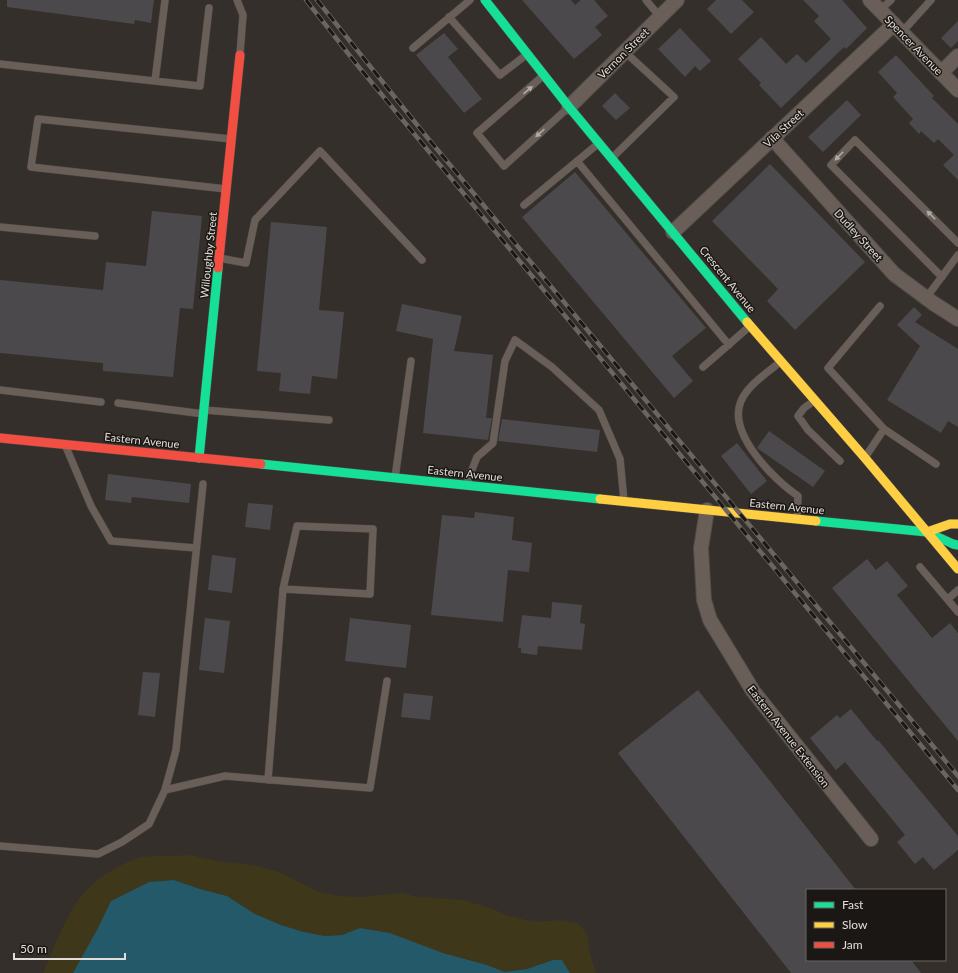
<svg xmlns="http://www.w3.org/2000/svg" width="958" height="973" font-family="Lato,sans-serif">
<style>
.sand{fill:#3e371a}
.water{fill:#245969}
.building{fill:#4c494d}
.lines{fill:none;stroke-linecap:round;stroke-linejoin:round}
.lane-casing{stroke:#4f4b47;stroke-width:8}
.street-casing{stroke:#4f4b47;stroke-width:16}
.fast-casing{stroke:#4f4b47;stroke-width:10}
.slow-casing{stroke:#4f4b47;stroke-width:10}
.jam-casing{stroke:#4f4b47;stroke-width:10}
.lane{stroke:#6a5f58;stroke-width:7}
.street{stroke:#6a5f58;stroke-width:14}
.fast{stroke:#16e098;stroke-width:9}
.slow{stroke:#ffcf43;stroke-width:9}
.jam{stroke:#f24e42;stroke-width:9}
.rail-casing{stroke:#6b6560;stroke-width:4.5}
.rail{stroke:#1b1714;stroke-width:3;stroke-dasharray:9;stroke-linecap:butt}
.oneway{fill:#b2aba5}
.labels{text-anchor:middle;dominant-baseline:central;stroke-width:3;stroke-linejoin:round;paint-order:stroke}
.street-label{font-size:11px;fill:#e2ddd8;stroke:#1b1714}
</style>
<rect width="100%" height="100%" fill="#342f2a"/>
<path class="sand" d="M 190,855 L 218,861 L 252,865 L 279,872 L 319,892 L 340,896 L 361,897 L 401,893 L 419,897 L 462,900 L 491,908 L 509,916 L 526,920 L 539,922 L 559,920 L 577,923 L 587,933 L 590,954 L 596,973 L 570,973 L 562,960 L 553,960 L 527,969 L 505,972 L 487,965 L 443,953 L 390,933 L 360,928 L 342,935 L 325,936 L 304,932 L 281,925 L 255,914 L 227,896 L 200,889 L 174,880 L 149,882 L 111,901 L 99,928 L 73,973 L 43,973 C 53,950 62,925 76,903 C 90,882 118,863 143,857 C 157,855 175,856 190,855 Z"/>
<path class="water" d="M 174,880 L 200,889 L 227,896 L 255,914 L 281,925 L 304,932 L 325,936 L 342,935 L 360,928 L 390,933 L 443,953 L 487,965 L 505,972 L 527,969 L 553,960 L 562,960 L 570,973 L 73,973 L 98,928 L 111,901 L 149,882 Z"/>
<path class="building" d="M 7,0 L 154,0 L 151,23 L 135,20 L 134,24 L 7,7 Z
M 522,0 L 571,0 L 575,5 L 581,0 L 594,0 L 608,16 L 595,27 L 602,35 L 574,59 Z
M 716,0 L 742,0 L 754,12 L 731,34 L 707,9 Z
M 803,0 L 842,0 L 867,28 L 846,49 L 844,47 L 781,108 L 759,85 L 761,83 L 738,59 L 761,37 L 786,64 L 797,54 L 806,63 L 831,39 L 814,21 L 819,16 Z
M 958,21 L 958,41 L 951,48 L 941,38 Z
M 680,28 L 711,61 L 700,71 L 695,66 L 685,77 L 658,49 Z
M 444,33 L 458,49 L 448,57 L 482,99 L 464,113 L 416,55 Z
M 896,55 L 934,96 L 932,98 L 958,124 L 958,180 L 943,165 L 954,155 L 938,139 L 934,143 L 921,131 L 919,134 L 909,123 L 913,119 L 893,97 L 897,93 L 878,72 Z
M 615,93 L 630,108 L 616,120 L 602,106 Z
M 847,100 L 861,115 L 823,152 L 808,137 Z
M 770,164 L 865,262 L 795,330 L 767,301 L 778,289 L 712,221 Z
M 575,172 L 706,328 L 672,356 L 693,381 L 674,398 L 522,217 Z
M 152,211 L 202,216 L 193,309 L 180,308 L 173,377 L 103,371 L 103,363 L 0,353 L 0,280 L 103,290 L 106,262 L 146,266 Z
M 271,222 L 327,227 L 319,310 L 344,312 L 337,379 L 312,376 L 310,394 L 279,391 L 281,373 L 257,371 Z
M 402,304 L 462,316 L 454,351 L 493,355 L 486,418 L 492,418 L 488,440 L 423,433 L 433,339 L 396,331 Z
M 914,307 L 922,315 L 915,322 L 958,349 L 958,427 L 948,421 L 941,433 L 887,400 L 920,346 L 897,325 Z
M 502,419 L 600,430 L 597,452 L 498,441 Z
M 769,431 L 825,471 L 813,487 L 757,448 Z
M 737,443 L 767,481 L 751,494 L 721,456 Z
M 108,474 L 191,484 L 189,503 L 132,497 L 131,503 L 105,500 Z
M 248,503 L 273,505 L 270,530 L 245,527 Z
M 475,512 L 514,517 L 512,540 L 532,543 L 529,572 L 508,570 L 503,622 L 431,615 L 442,515 L 474,518 Z
M 212,555 L 236,558 L 232,593 L 208,590 Z
M 867,559 L 876,570 L 887,561 L 908,586 L 897,595 L 932,638 L 950,623 L 958,633 L 958,741 L 832,588 Z
M 552,602 L 582,605 L 580,623 L 585,624 L 582,650 L 538,646 L 537,655 L 521,653 L 521,648 L 518,648 L 522,615 L 551,618 Z
M 205,618 L 230,621 L 224,673 L 199,670 Z
M 350,618 L 411,625 L 406,668 L 345,661 Z
M 143,672 L 160,673 L 155,717 L 138,715 Z
M 698,690 L 856,890 L 807,890 L 807,960 L 911,960 L 921,973 L 791,973 L 618,753 Z
M 404,693 L 433,696 L 430,720 L 401,717 Z
M 851,709 L 877,741 L 878,740 L 958,836 L 958,850 L 934,870 L 923,857 L 915,864 L 897,842 L 905,835 L 845,762 L 836,770 L 810,738 L 837,715 L 840,718 Z"/>
<g class="lines">
<g class="lane-casing">
<path id="lane" d="M 237,0 L 243,15 L 240,54
M 646,0 L 660,17
M 880,10 L 891,0
M 449,17 L 500,75 L 526,55
M 902,32 L 931,0
M 413,48 L 470,0
M 0,64 L 200,86 L 209,8
M 544,75 L 477,133 L 504,166 L 569,107
M 155,81 L 165,0
M 612,158 L 674,97 L 625,52
M 577,161 L 729,345
M 226,189 L 31,167 L 38,119 L 231,139
M 524,205 L 599,143
M 0,227 L 95,236
M 219,258 L 246,263 L 255,220 L 320,151 L 422,260
M 942,277 L 831,165 L 855,140 L 958,243
M 926,298 L 958,255
M 880,306 L 828,368 L 884,429
M 780,362 C 767,373 748,385 741,401 C 727,433 774,480 798,496 L 797,518
M 703,367 L 750,326
M 0,390 L 101,402
M 814,401 L 804,408 L 798,416 L 808,430 L 840,461
M 118,403 L 204,414
M 204,410 L 329,420
M 66,447 L 91,506 L 111,541 L 196,548
M 866,456 L 884,429 L 936,464
M 395,478 L 411,361
M 466,485 L 477,457 L 493,443 L 505,361 L 515,340 L 552,367 L 599,410 L 620,459 L 624,501
M 920,567 L 958,612
M 948,599 L 958,590
M 268,780 L 283,589 L 370,594 L 373,529 L 297,526 L 283,589
M 165,790 L 225,776 L 370,788 L 387,681
M 0,846 L 98,854 L 122,842 L 149,824 L 165,790 L 176,750 L 203,484"/>
</g>
<g class="street-casing">
<path id="street" d="M 870,0 L 958,90
M 941,73 L 958,56
M 569,107 L 677,0
M 772,138 L 894,274 L 933,303 L 958,319
M 673,232 L 894,24
M 707,510 L 701,548 L 704,600 L 710,620 L 753,691 L 871,839"/>
</g>
<g class="fast-casing">
<path id="fast" d="M 485,0 L 569,107 L 747,322
M 199,458 L 218,268
M 261,464 L 600,499
M 816,521 L 927,532 L 953,544 L 958,545"/>
</g>
<g class="slow-casing">
<path id="slow" d="M 747,322 L 865,458 L 958,569
M 600,499 L 816,521
M 927,532 L 950,524 L 958,524"/>
</g>
<g class="jam-casing">
<path id="jam" d="M 218,268 L 240,55
M 0,438 L 261,464"/>
</g>
<use href="#lane" class="lane"/>
<use href="#street" class="street"/>
<use href="#fast" class="fast"/>
<use href="#slow" class="slow"/>
<use href="#jam" class="jam"/>
<g class="rail-casing">
<path id="rail" d="M 306,0 L 358,66 L 958,790
M 317,0 L 426,136 L 958,776"/>
</g>
<use href="#rail" class="rail"/>
</g>
<defs><path id="oneway-solid" d="M-6-.8H1V-3.2L6.5 0L1 3.2V.8H-6Z"/></defs>
<g class="oneway">
<use href="#oneway-solid" transform="translate(528 90) rotate(-41)"/>
<use href="#oneway-solid" transform="translate(540 133) rotate(138)"/>
<use href="#oneway-solid" transform="translate(839 156) rotate(134)"/>
<use href="#oneway-solid" transform="translate(931 215) rotate(-135)"/>
</g>
<g class="labels">
<g class="street-label">
<text transform="translate(914 45) rotate(46)">Spencer Avenue</text>
<text transform="translate(623 53) rotate(-45)">Vernon Street</text>
<text transform="translate(783 128) rotate(-43)">Vila Street</text>
<text transform="translate(859 235) rotate(48)">Dudley Street</text>
<text transform="translate(208 255) rotate(-84)">Willoughby Street</text>
<text transform="translate(728 279) rotate(51)">Crescent Avenue</text>
<text transform="translate(142 440) rotate(6)">Eastern Avenue</text>
<text transform="translate(465 473) rotate(6)">Eastern Avenue</text>
<text transform="translate(787 506) rotate(6)">Eastern Avenue</text>
<text transform="translate(789 736) rotate(52)">Eastern Avenue Extension</text>
</g>
</g>
<rect x="806" y="889" width="140" height="72" fill="#1b1714" stroke="#6b6662"/>
<rect x="814" y="902" width="20" height="6" fill="#16e098" stroke="#6b6662"/>
<text x="842" y="909" font-size="12" fill="#e2ddd8">Fast</text>
<rect x="814" y="922" width="20" height="6" fill="#ffcf43" stroke="#6b6662"/>
<text x="842" y="929" font-size="12" fill="#e2ddd8">Slow</text>
<rect x="814" y="942" width="20" height="6" fill="#f24e42" stroke="#6b6662"/>
<text x="842" y="949" font-size="12" fill="#e2ddd8">Jam</text>
<path d="M14 953v6h111v-6" fill="none" stroke="#e2ddd8" stroke-width="2"/>
<text x="20" y="953" font-size="12" fill="#e2ddd8" stroke="#1b1714" stroke-width="3" paint-order="stroke">50 m</text>
</svg>
